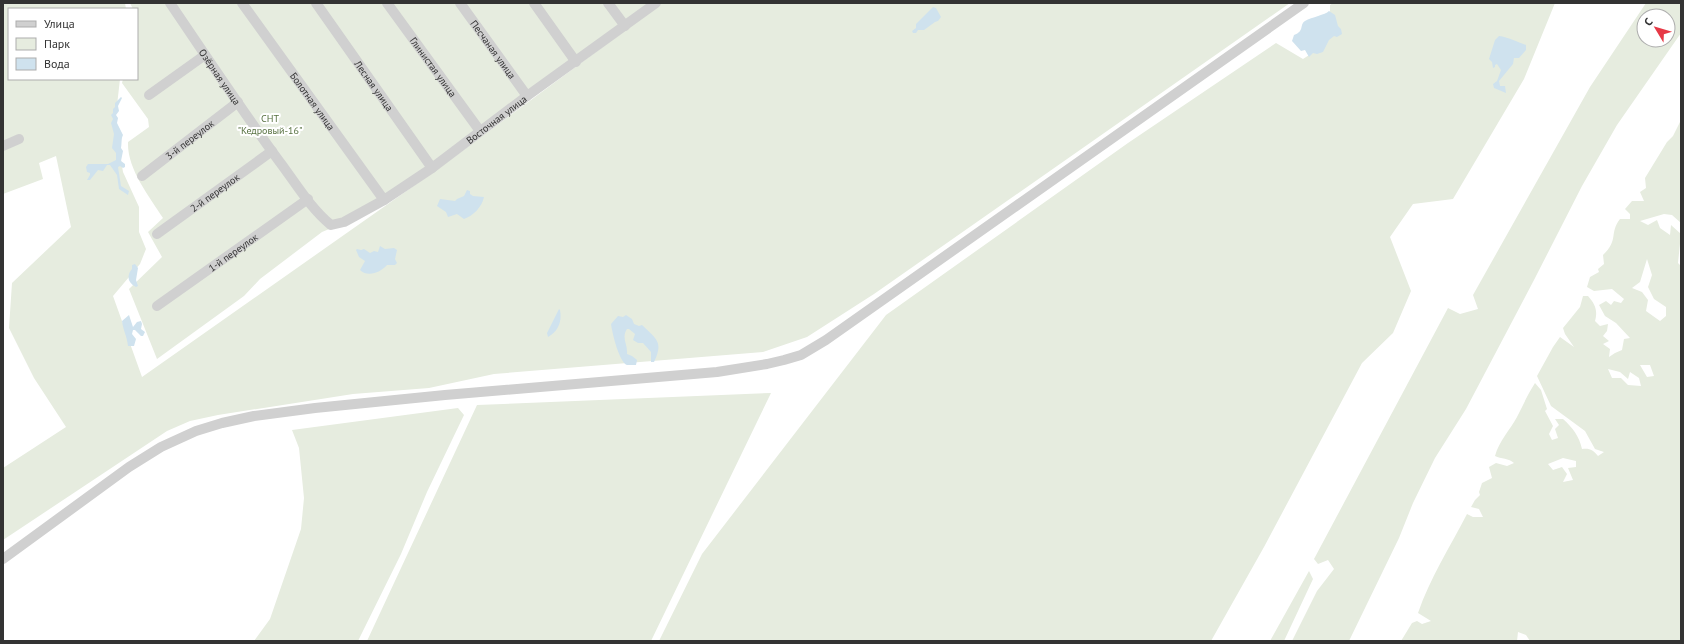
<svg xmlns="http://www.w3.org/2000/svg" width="1684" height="644" font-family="'PT Sans',sans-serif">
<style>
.green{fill:#e6ecdf;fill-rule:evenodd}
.water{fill:#cfe2ee}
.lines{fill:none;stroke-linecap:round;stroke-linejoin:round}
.minor{stroke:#d0d0d0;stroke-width:10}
.labels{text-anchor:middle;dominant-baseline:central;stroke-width:4;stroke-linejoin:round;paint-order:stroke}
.street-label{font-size:10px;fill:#333;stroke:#fff}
.park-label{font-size:10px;fill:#56703f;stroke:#fff}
</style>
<rect width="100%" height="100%" fill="#fff"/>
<path class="green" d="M 3,3 L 125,3 L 126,9 L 9,9 L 9,79 L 120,79 L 115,123 L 123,172 L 139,207 L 139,232 L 146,249 L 140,264 L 113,296 L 142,377 L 442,166 L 662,3 L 1290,3 L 874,294 L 807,337 L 763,352 L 494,374 L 429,388 L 353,394 L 218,415 L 190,421 L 167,431 L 3,540 L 3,468 L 66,427 L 34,378 L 9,328 L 12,283 L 71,227 L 56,156 L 39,163 L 43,179 L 3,194 Z
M 130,3 L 660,3 L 377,209 L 322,232 L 260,279 L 244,296 L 157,359 L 129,289 L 162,257 L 148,232 L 163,218 C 149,196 127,169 128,142 L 149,127 L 148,119 L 122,83 L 123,79 L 137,79 L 137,9 L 133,9 Z
M 1333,3 L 1555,3 L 1524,79 L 1453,199 L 1413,204 L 1390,237 L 1411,291 L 1393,333 L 1362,363 L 1264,547 L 1211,641 L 659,641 L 702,554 L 886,315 L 1128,143 L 1276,43 L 1303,59 C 1330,43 1330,35 1330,5 Z
M 1646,3 L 1681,3 L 1681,33 L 1617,125 L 1582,186 L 1534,280 L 1466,409 L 1435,458 L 1413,503 L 1399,538 L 1349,641 L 1292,641 L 1317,591 L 1334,569 L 1328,560 L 1318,564 L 1314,559 L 1448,308 L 1460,314 L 1478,309 L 1473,295 L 1590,87 ZM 1644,16 L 1668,16 L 1668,40 L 1644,40 Z
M 1681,120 L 1681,223 L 1672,215 L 1664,214 L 1640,221 L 1648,225 L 1657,220 L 1660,228 L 1670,235 L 1671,225 L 1681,234 L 1678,263 L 1681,266 L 1681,641 L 1530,641 L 1526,635 L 1518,632 L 1517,641 L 1401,641 L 1412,623 L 1417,621 L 1422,624 L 1431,621 L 1418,613 C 1430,578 1450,547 1467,514 L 1473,517 L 1483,517 L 1479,509 L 1471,507 L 1475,500 L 1480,495 L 1479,492 L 1482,483 L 1492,478 L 1489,467 L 1496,463 L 1507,466 L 1514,463 C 1509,458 1501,459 1495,456 C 1499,441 1510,430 1517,417 C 1523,405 1528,394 1535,383 L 1541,390 L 1547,409 L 1545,411 L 1553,426 L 1549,434 L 1552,440 L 1558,438 L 1555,429 L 1559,425 L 1555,419 L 1563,419 C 1573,428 1579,436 1582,449 C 1590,448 1593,450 1598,456 L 1604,452 L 1595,449 L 1585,431 L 1551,406 L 1537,376 L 1553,347 L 1560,337 L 1574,347 L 1565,334 L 1563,328 L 1580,307 L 1583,296 L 1588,296 C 1595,304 1598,310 1595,321 L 1600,326 L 1608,324 L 1607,331 L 1603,336 L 1609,341 L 1603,344 L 1610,349 L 1609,357 L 1615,353 L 1622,350 L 1624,339 L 1630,338 L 1616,323 L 1605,316 L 1599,305 L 1606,301 L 1611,305 L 1614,301 L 1621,303 L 1624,299 L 1612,289 L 1594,291 L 1587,287 L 1590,277 L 1599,272 L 1598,269 L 1604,264 L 1603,255 C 1619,240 1609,233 1620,219 L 1630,219 L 1630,214 L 1625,209 L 1632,201 L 1644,201 L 1640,192 L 1646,188 L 1645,178 L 1667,142 L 1673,136 ZM 1647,259 L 1652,275 L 1648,287 L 1654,299 L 1666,307 L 1666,316 L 1660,321 L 1646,311 L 1648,300 L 1642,292 L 1632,288 L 1640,282 ZM 1640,365 L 1650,365 L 1654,376 L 1647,377 ZM 1608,369 L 1620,372 L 1628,379 L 1630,372 L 1639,378 L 1641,386 L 1628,385 L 1621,378 L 1612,378 ZM 1563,458 L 1576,461 L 1576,467 L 1568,468 L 1573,480 L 1563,482 L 1567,474 L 1562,467 L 1553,470 L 1548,464 Z
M 771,393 L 651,641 L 367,641 L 477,405 Z
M 458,408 L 464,415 L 427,492 L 401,554 L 358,641 L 254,641 L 270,619 L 301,529 L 304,498 L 299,448 L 292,430 Z
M 1309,571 L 1313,579 L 1284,641 L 1270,641 Z"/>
<path class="water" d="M 933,7 L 936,8 L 941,17 L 938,21 L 935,22 L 924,30 L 918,30 L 916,33 L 913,33 L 912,31 L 916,28 L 916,24 Z
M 1329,11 L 1335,15 L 1338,26 L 1341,29 L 1342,34 L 1337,37 L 1334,36 L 1329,40 L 1323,52 L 1317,54 L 1313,53 L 1309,57 L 1305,50 L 1301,51 L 1292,41 L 1294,35 C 1305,31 1299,25 1305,21 C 1312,17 1325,15 1329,11 Z
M 1499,36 C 1508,37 1517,42 1526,45 L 1526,50 L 1519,58 L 1514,58 L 1513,64 L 1499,81 L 1500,86 L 1505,86 L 1506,93 L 1494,88 L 1493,84 L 1497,81 L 1501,70 L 1497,64 L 1495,65 L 1495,67 L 1493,68 L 1492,62 L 1489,59 L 1495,40 Z
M 121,97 L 122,98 L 118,106 L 119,111 L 116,115 L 118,118 L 117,123 L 123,135 C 121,139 122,143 121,148 L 123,151 L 121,161 L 125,164 L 125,167 L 123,168 L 120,166 L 118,167 L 121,186 L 129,191 L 128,195 L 119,189 L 117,175 L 110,165 L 107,165 L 103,171 L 98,170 L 90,180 L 87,180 L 90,175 L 90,173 L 87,172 L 86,167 L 88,164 L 108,164 L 116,160 L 116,153 L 112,148 L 114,134 L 111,123 L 113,119 L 111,115 L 113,113 L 113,109 L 115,107 L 115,103 Z
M 467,190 L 470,191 L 470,194 L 473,196 L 484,197 C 482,207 473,216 464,219 L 457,214 L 448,217 L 446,212 L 437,206 L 440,199 L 455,201 L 457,199 L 464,196 Z
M 380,246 L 385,249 L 394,248 L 397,250 L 395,259 L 397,263 L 395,265 L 387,265 C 381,272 368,278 360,270 L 365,261 L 359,257 L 356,250 L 357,249 L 361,250 L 364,249 L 370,253 L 374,251 L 378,252 Z
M 135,264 L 138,268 L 136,280 L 138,286 L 136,287 C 128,283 126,276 132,269 L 132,265 Z
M 559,309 L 560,310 C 562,321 559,331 548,337 L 547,333 Z
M 129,315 L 133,327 L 137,322 L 141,321 L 142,324 L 141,329 L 145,332 L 143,336 L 141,336 L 135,330 L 133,330 L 132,334 L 136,339 L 134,346 L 128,346 C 127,336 123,330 122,321 Z
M 626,315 L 632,319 L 634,324 L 639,326 L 642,325 C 656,339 664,341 654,362 L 651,362 L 651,352 L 643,343 L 638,343 L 633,340 L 635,334 L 629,329 L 627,329 C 621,338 628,344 627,354 L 632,356 L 637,360 L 636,365 C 634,365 629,365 627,365 C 619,362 612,332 611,324 L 618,316 L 623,317 Z"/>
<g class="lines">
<g class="minor">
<path id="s1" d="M 170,3 C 206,56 241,109 279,161 C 295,182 310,208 331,225 L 344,222 L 384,200 L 432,168 L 527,96 L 656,3"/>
<path id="s2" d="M 242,3 L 384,200"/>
<path id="s3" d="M 316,3 L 432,168"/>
<path id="s4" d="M 387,3 L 480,131"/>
<path id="s5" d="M 460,3 L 527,96"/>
<path d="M 534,3 L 576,62"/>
<path d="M 608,3 L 625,26"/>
<path d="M 149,95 L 205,55"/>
<path d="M 3,146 L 19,139"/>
<path id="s6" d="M 142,176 L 238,102"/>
<path id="s7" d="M 157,234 L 272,151"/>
<path id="s8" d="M 157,306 L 308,199"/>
<path d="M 3,559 L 129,467 L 161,447 L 196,431 L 222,423 L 254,416 L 315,408 L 445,395 L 717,372 L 767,364 L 784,360 L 801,355 L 826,340 L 1304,3"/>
</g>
</g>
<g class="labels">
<g class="street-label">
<text stroke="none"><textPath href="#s5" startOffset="57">Песчаная улица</textPath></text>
<text stroke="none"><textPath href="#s4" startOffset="79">Глинистая улица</textPath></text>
<text stroke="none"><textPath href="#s1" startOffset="89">Озёрная улица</textPath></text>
<text stroke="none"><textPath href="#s3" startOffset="101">Лесная улица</textPath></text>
<text stroke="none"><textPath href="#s2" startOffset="121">Болотная улица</textPath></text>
<text stroke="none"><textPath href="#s1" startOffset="472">Восточная улица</textPath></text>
<text stroke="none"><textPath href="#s6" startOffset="60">3-й переулок</textPath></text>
<text stroke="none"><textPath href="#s7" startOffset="71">2-й переулок</textPath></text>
<text stroke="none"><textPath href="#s8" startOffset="93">1-й переулок</textPath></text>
</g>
<g class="park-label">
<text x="270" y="118">СНТ<tspan x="270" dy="12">"Кедровый-16"</tspan></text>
</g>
</g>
<rect width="1684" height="644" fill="none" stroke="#333333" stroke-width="8"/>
<rect x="8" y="8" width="130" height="72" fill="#ffffff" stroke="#adadad"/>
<rect x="16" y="21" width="20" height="6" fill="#d0d0d0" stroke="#adadad"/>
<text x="44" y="28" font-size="12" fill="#333333">Улица</text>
<rect x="16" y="38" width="20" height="12" fill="#e6ecdf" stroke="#adadad"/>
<text x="44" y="48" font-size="12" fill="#333333">Парк</text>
<rect x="16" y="58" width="20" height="12" fill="#cfe2ee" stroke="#adadad"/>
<text x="44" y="68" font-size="12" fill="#333333">Вода</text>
<g transform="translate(1656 28) rotate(308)"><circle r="19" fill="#ffffff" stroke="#adadad"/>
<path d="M0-3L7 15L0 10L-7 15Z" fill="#e63946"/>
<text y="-6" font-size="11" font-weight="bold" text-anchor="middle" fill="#333333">С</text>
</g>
</svg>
